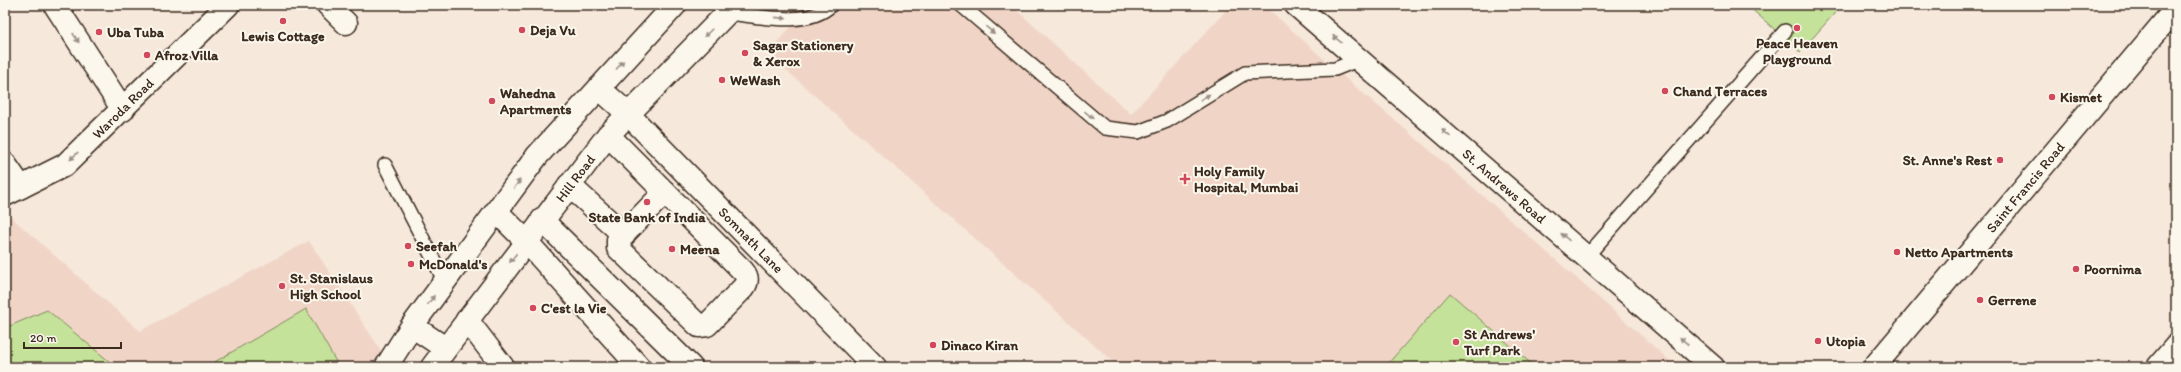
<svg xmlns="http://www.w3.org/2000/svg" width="2181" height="372" font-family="Itim,sans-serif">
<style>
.built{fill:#f0d5c7}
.green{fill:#c4e29a;stroke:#80865c}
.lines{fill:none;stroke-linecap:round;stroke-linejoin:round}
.service-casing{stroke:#3b2a1e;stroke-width:16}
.minor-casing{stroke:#3b2a1e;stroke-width:25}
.tertiary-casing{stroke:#3b2a1e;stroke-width:25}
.secondary-casing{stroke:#3b2a1e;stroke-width:25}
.service{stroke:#fbf7ec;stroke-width:13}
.minor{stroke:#fbf7ec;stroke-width:22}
.tertiary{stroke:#fbf7ec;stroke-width:22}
.secondary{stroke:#fbf7ec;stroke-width:22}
.oneway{fill:#9b9085}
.poi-dot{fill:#d1495b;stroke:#fbf7ec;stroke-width:1.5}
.labels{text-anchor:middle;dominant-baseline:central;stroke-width:4;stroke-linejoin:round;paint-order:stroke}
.poi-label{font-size:14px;font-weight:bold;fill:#3b2a1e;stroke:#fbf7ec;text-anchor:start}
.street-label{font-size:14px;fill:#3b2a1e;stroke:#fbf7ec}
</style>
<rect width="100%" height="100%" fill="#f6e8db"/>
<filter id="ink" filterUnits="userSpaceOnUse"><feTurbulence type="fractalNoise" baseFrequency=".025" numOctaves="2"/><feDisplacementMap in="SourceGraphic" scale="8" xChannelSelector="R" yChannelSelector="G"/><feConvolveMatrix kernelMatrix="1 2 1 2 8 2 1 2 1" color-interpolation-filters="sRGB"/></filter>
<g filter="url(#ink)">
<path class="built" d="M 811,5 L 1011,5 L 1131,114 L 1231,5 L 1264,5 L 1335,69 L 1490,202 L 1677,367 L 1119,367 L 767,53 Z
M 11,217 L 140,331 L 309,241 L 382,352 L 373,367 L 5,367 L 5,220 Z"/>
<path class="green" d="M 1747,5 L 1842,5 L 1800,52 Z
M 1450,293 L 1535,367 L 1385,367 Z
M 306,309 L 339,367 L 206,367 Z
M 47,310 L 116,367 L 5,367 L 5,328 Z"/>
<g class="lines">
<g class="service-casing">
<path id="service" d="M 961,5 L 1105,128 L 1138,132 L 1167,121 L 1245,73 L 1335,69 L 1360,59
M 728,13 C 758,16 808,28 831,5
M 385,165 L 445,282
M 1587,256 L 1785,31"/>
</g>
<g class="minor-casing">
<g id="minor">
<path d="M 55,5 L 123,110"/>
<path d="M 328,5 L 346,23"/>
<path id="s1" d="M 1296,5 L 1713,367"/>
<path id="s2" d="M 599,88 L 627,113 L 875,367"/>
<path d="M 608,135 L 743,271 C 748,277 748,281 744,287 L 707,325 L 699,326 L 618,248 L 618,240 L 665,192"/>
<path d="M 5,164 L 21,187"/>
<path d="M 569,185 L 624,235"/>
<path d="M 497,212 L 526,241 L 639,367"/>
<path d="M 542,220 L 691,367"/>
<path d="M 467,320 L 503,367"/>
<path id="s3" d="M 1874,367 L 2176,8"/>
<path d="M 2158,367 L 2176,346"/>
</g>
</g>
<g class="tertiary-casing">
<g id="tertiary">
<path id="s4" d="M 5,195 L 65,165 L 228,5"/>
</g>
</g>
<g class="secondary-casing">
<g id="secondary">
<path d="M 412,326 L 445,348"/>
<path d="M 386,367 L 412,326 L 537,156 L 675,5"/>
<path id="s5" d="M 432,367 L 608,135 L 735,5"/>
</g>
</g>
<use href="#service" class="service"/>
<use href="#minor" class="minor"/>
<use href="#tertiary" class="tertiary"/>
<use href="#secondary" class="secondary"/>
</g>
<defs><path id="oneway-solid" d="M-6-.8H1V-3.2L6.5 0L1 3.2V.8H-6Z"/></defs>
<g class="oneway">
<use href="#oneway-solid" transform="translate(781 18) rotate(6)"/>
<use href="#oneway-solid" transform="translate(990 30) rotate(40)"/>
<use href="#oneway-solid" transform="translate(708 33) rotate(135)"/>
<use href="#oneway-solid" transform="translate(76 38) rotate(57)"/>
<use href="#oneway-solid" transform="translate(1337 39) rotate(-140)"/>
<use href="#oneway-solid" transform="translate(620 65) rotate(-48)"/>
<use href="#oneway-solid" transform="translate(1205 97) rotate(-30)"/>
<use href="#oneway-solid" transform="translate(1089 115) rotate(40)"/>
<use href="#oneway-solid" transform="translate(1446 133) rotate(-139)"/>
<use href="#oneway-solid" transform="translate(74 156) rotate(136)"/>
<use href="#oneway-solid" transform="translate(517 184) rotate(-54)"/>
<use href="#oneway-solid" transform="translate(1565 237) rotate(-139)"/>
<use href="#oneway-solid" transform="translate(513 258) rotate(127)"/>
<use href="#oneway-solid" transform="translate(431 300) rotate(-54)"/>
<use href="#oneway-solid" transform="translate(1684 341) rotate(-139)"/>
</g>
</g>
<g class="poi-dot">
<circle cx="283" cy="21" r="4"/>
<circle cx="1797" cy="28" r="4"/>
<circle cx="522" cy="30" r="4"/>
<circle cx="99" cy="32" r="4"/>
<circle cx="745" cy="53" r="4"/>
<circle cx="147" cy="55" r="4"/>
<circle cx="722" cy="80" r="4"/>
<circle cx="1665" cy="91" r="4"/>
<circle cx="2052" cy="97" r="4"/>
<circle cx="492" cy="101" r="4"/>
<circle cx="2000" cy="160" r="4"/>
<path d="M1183 173h4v4h4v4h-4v4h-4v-4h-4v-4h4z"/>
<circle cx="647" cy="202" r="4"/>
<circle cx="408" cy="246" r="4"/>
<circle cx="672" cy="249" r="4"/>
<circle cx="1897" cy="252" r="4"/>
<circle cx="411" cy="264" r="4"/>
<circle cx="2076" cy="269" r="4"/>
<circle cx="282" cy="286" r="4"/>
<circle cx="1980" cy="300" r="4"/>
<circle cx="533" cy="308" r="4"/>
<circle cx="1818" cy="341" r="4"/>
<circle cx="1456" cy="342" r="4"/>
<circle cx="933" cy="345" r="4"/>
</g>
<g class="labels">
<g class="poi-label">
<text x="530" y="30">Deja Vu</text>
<text x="107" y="32">Uba Tuba</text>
<text x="283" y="36" text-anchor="middle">Lewis Cottage</text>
<text x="1797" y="43" text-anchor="middle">Peace Heaven<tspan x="1797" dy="16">Playground</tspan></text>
<text x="753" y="45">Sagar Stationery<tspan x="753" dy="16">&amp; Xerox</tspan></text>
<text x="155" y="55">Afroz Villa</text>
<text x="730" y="80">WeWash</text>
<text x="1673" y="91">Chand Terraces</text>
<text x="500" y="93">Wahedna<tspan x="500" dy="16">Apartments</tspan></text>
<text x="2060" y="97">Kismet</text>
<text x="1992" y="160" text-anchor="end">St. Anne's Rest</text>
<text x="1194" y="171">Holy Family<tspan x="1194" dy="16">Hospital, Mumbai</tspan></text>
<text x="647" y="217" text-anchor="middle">State Bank of India</text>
<text x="416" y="246">Seefah</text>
<text x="680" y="249">Meena</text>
<text x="1905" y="252">Netto Apartments</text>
<text x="419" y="264">McDonald's</text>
<text x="2084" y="269">Poornima</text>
<text x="290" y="278">St. Stanislaus<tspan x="290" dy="16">High School</tspan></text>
<text x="1988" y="300">Gerrene</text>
<text x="541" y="308">C'est la Vie</text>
<text x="1464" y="334">St Andrews'<tspan x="1464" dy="16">Turf Park</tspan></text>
<text x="1826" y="341">Utopia</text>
<text x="941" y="345">Dinaco Kiran</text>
</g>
<g class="street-label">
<text stroke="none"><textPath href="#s4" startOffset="148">Waroda Road</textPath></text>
<text stroke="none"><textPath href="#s5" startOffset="237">Hill Road</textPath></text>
<text stroke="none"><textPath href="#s1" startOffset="276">St. Andrews Road</textPath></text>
<text stroke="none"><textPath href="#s3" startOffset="235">Saint Francis Road</textPath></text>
<text stroke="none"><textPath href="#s2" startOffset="215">Somnath Lane</textPath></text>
</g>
</g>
<rect width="2181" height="372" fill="none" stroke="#fbf7ec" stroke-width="20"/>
<rect x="10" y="10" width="2161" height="352" fill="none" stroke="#3b2a1e" stroke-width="1.5" filter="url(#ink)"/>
<path d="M24 342v6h97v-6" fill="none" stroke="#3b2a1e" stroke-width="2"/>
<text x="30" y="342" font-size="12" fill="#3b2a1e" stroke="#fbf7ec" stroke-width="3" paint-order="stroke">20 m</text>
</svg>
